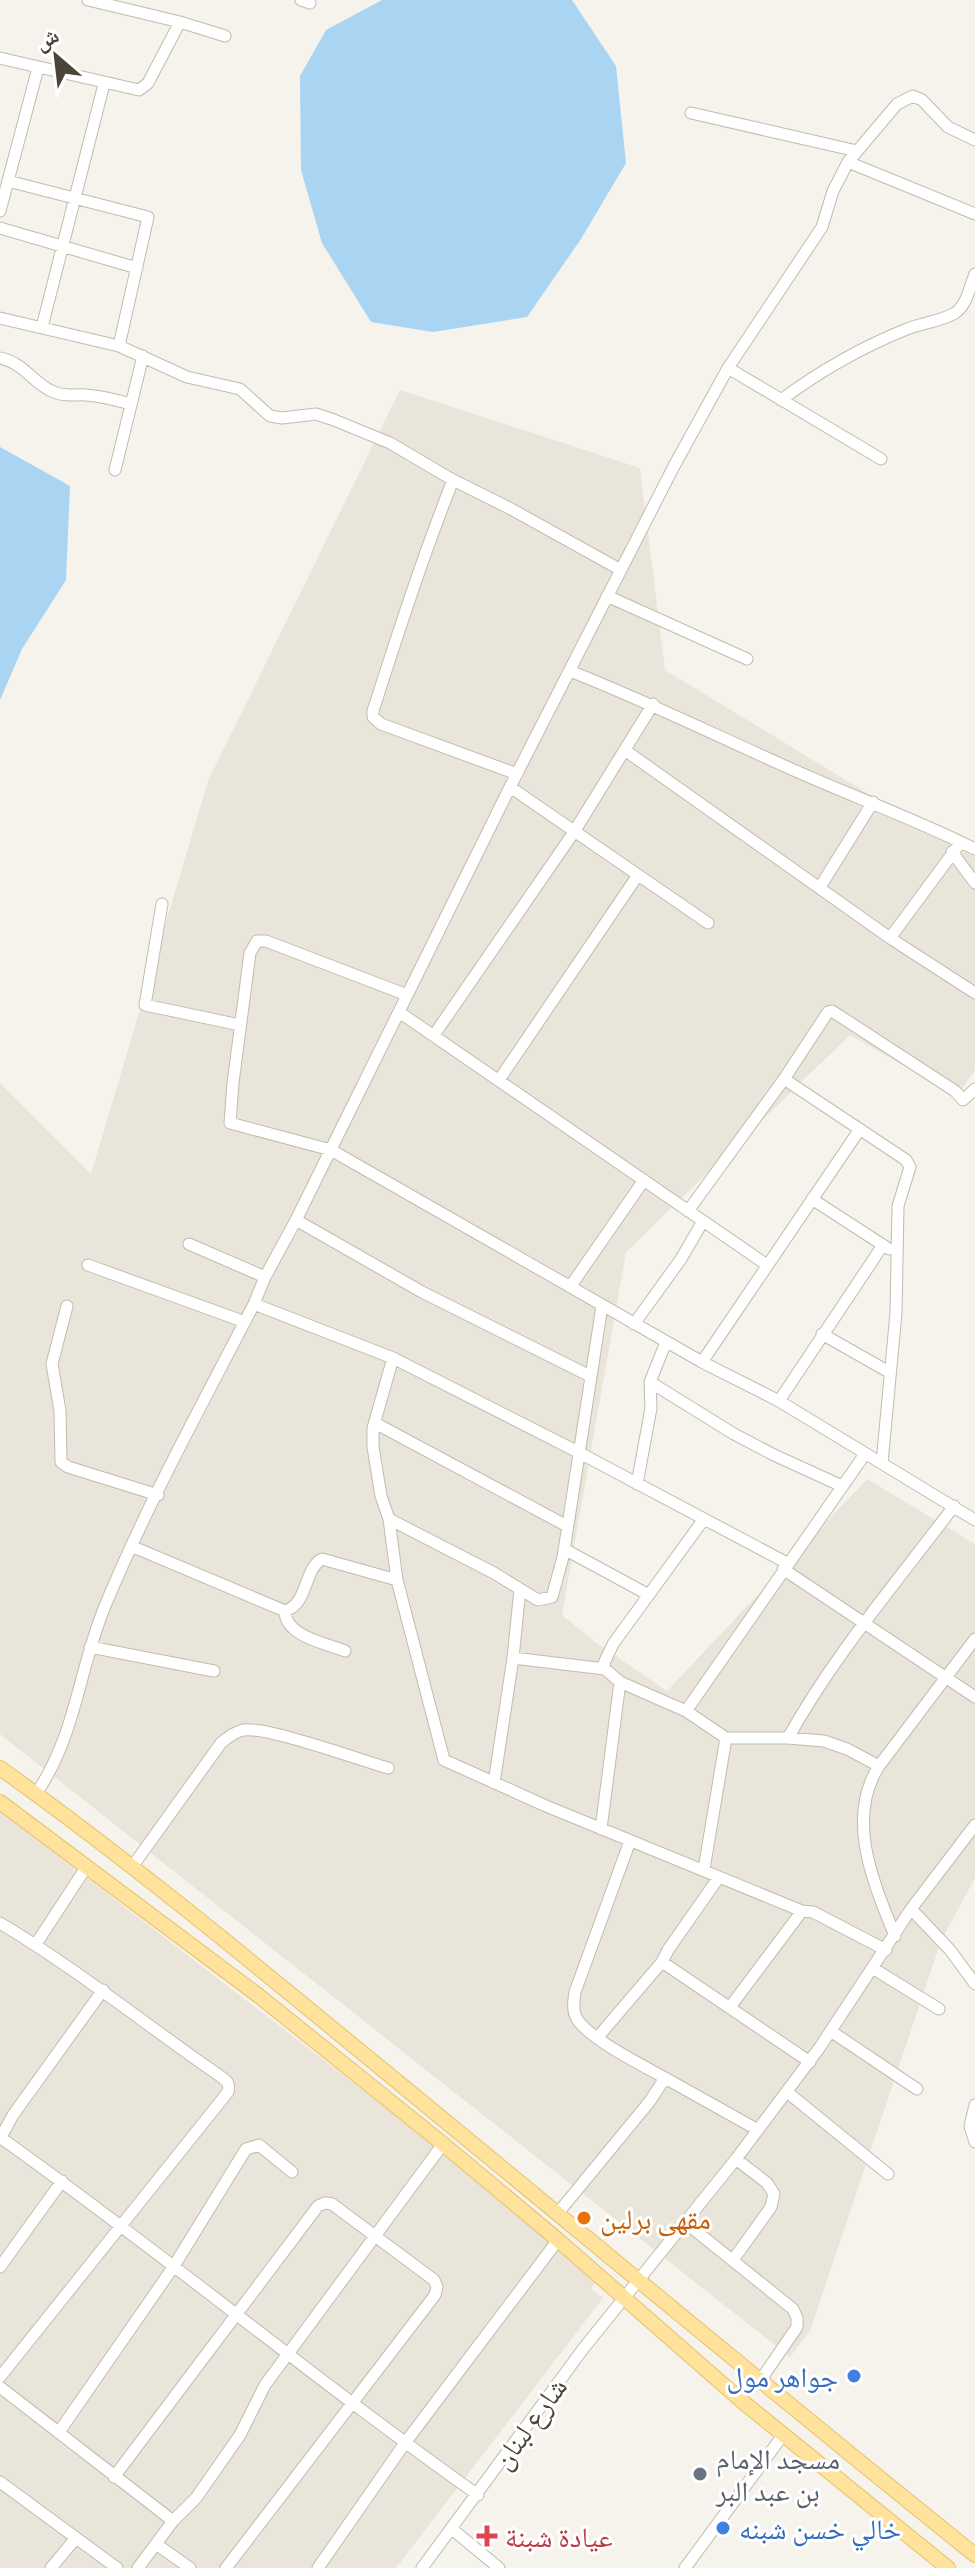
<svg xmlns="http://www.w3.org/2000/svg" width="975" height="2568" font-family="'PT Sans Narrow','Noto Naskh Arabic',sans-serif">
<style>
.residential{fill:#eae5da}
.water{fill:#a9d4f2}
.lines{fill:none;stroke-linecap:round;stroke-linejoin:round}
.minor-casing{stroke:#c2bbae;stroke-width:13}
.major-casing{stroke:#e6c16a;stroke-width:16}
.minor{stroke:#fff;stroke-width:11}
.major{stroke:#ffe39c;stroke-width:14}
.food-dot{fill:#e8710a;stroke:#fff;stroke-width:3}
.shop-dot{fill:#3f7fe0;stroke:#fff;stroke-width:3}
.worship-dot{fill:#6b7280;stroke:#fff;stroke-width:3}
.health-dot{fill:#e0444e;stroke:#fff;stroke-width:3}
.labels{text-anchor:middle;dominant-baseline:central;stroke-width:6;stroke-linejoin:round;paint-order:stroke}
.food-label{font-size:28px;fill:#c56008;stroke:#fff;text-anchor:start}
.shop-label{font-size:28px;fill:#366cbe;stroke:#fff;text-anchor:end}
.street-label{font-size:28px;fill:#4b4439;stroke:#fff}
.worship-label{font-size:28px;fill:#5b616d;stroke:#fff;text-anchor:start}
.health-label{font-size:28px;fill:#be3a42;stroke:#fff;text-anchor:start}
</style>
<rect width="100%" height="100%" fill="#f6f3ec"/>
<path class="residential" d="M 400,390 L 640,468 L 665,670 L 872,796 L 975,852 L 975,1070 L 957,1096 L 850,1035 L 626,1252 L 562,1615 L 595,1642 L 667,1691 L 867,1479 L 975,1544 L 975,1878 L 941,1941 L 810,2331 L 790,2357 L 0,1734 L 0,1083 L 91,1174 L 208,781 Z
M 0,1811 L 602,2274 L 591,2289 L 603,2298 L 396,2568 L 0,2568 Z"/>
<path class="water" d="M 382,0 L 572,0 L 616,66 L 626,163 L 581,239 L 527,317 L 433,332 L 371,322 L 322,243 L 301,170 L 300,76 L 326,30 Z
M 0,447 L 70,486 L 66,580 L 22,649 L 0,700 Z"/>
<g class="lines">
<g class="minor-casing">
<path id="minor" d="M 88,0 L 180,22 L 225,36
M 301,0 L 310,3
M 0,58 L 139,90 L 148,83 L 180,22
M 691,113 L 857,151
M 848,162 L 975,214
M 8,181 L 148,217 L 119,346
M 0,211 L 38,68
M 0,228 L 137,268
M 0,318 L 119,346 L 187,377 L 240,389 L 270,416 L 282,418 L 316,414 L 334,420 L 390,443 L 453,480 L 511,509 L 621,570
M 42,327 L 104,84
M 0,358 C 25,363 33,384 54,392 C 64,397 75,394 86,395 C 102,396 116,400 131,404
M 728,368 L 881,459
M 781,400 C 820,371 862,347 907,329 C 922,323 942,321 955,313 C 967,305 970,286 975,274
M 115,470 L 143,356
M 453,480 C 423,556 398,633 373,711 L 373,717 L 381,724 L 517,774
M 607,596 L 747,659
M 570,671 C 641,699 709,732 778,763 C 843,793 911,817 975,849
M 626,751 L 890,938 L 975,993
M 510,787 L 708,923
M 952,852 L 975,883
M 820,887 L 873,802
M 162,904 L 145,1005 L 240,1025
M 890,938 L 961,842
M 407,995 L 266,941 L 257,941 L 250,953 L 233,1083 L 230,1123 L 331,1150 L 702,1362 L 779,1401 L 975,1520
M 399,1012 L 767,1265
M 434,1035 L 574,832 L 653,704
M 784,1079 L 906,1160 L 910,1167 L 898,1206 L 896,1313 L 882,1463
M 499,1080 L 638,875
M 812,1199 L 889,1249
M 688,1211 L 784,1079 L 828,1012 L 832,1011 L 955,1091 L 963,1100 L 975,1089
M 296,1220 L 422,1292 L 590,1376
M 189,1244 L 265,1277
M 88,1265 L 245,1322
M 570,1287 L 644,1180
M 254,1304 L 393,1358 L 578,1452 L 787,1563
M 67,1306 L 52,1364 L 60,1411 L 61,1462 L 68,1467 L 158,1495
M 634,1324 L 681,1259 L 703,1221
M 822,1334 L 889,1372
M 393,1358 L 373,1428 L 373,1447 L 381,1496 L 389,1519 L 397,1580 L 444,1760 L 546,1806 L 802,1911 L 813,1912 L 886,1950
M 702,1362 L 860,1129
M 650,1382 L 734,1434 L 774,1455 L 842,1486
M 779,1401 L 883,1245
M 375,1423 L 567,1526
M 637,1484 L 651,1408 L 650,1382 L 666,1342
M 389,1519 L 494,1573 L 538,1600 L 552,1597 L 563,1557 L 602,1306
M 131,1546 L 285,1611 C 309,1603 303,1570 322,1559 L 397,1580
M 564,1549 L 649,1595
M 783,1569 L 975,1697
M 285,1611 C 285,1636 325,1643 345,1651
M 90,1647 L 214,1671
M 513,1658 L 605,1669 L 620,1682 L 686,1711 L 726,1738 L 788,1738 L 824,1741 L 847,1749 L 879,1766
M 605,1669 L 604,1663 L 613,1644 L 704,1519
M 686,1711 L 865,1454
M 788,1738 C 834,1655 897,1582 954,1506
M 494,1783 L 513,1658 L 520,1589
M 36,1794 C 77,1733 78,1671 105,1606 C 148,1502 203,1403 254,1304 L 265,1277 L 296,1220 L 510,787 L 674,466 L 728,368 L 822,227 L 833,191 L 848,162 L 897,104 L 913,96 L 922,100 L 948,127 L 975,140
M 601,1829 L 620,1682
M 132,1867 L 221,1743 C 228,1737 235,1732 243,1730 C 266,1726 360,1760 388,1768
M 704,1869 L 726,1738
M 719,1877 L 668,1950 L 662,1962 L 810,2062
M 911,1909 L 950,1950 L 975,1984
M 0,1923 C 77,1969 146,2025 220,2076 C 227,2081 230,2083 228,2092 L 0,2377
M 895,1936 C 874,1884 845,1819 879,1766 L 975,1639
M 36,1944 L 87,1866
M 874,1969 L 939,2009
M 730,2007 L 802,1911
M 832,2032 L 917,2089
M 597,2038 L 662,1962
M 665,2078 L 758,2130
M 787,2092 L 888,2174
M 975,2105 L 970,2126 L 975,2142
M 1,2138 C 163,2253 315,2380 478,2495
M 0,2139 L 13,2115 L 103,1990
M 558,2213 L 650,2101 L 665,2078 C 644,2066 585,2037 576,2017 C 572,2009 574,2000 575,1992 L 630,1841
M 686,2223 L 793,2309 L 797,2318 L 797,2327 L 760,2381
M 733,2260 L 771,2207 L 774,2194 L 767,2183 L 736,2159
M 0,2267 L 62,2181
M 0,2387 L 173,2521
M 59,2432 L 174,2266 L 246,2149 L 259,2145 L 292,2172
M 114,2477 L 318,2206 L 325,2203 L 332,2204 L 434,2280 L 437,2287 L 435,2295 L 226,2568
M 0,2482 L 117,2568
M 452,2529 L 499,2568
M 156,2544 L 190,2568
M 51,2568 L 76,2538
M 138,2568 L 173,2521 L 196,2498 L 240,2435 L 265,2385 L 443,2144
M 318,2568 L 405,2443 L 558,2240
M 422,2568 L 583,2349 L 736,2159 L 820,2047 L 911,1909 L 975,1825
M 685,2568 L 783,2435"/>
</g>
<g class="major-casing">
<path id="major" d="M 0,1768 C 140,1868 272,1979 405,2088 C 595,2244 783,2401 975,2555
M 0,1802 L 259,1996 L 443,2144 L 558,2240 L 743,2402 L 948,2568"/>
</g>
<use href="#minor" class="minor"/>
<use href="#major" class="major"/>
</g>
<circle class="food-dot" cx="584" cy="2218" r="8"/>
<g class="shop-dot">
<circle cx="854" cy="2376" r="8"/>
<circle cx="723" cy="2528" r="8"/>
</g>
<circle class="worship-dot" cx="700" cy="2474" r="8"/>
<path class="health-dot" d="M483 2524h8v8h8v8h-8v8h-8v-8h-8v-8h8z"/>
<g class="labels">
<g class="food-label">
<text x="600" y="2218">مقهى برلين</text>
</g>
<g class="shop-label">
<text x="838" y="2376">جواهر مول</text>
<text x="739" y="2528" text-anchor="start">خالي خسن شبنه</text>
</g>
<g class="street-label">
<text transform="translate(529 2423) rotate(-54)">شارع لبنان</text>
</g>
<g class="worship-label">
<text x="716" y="2458">مسجد الإمام<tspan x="716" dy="32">بن عبد البر</tspan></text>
</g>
<g class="health-label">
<text x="505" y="2536">عيادة شبنة</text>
</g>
</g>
<g transform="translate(56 56) rotate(332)" stroke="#ffffff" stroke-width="6" paint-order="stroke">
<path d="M0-6L14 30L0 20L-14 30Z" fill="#4b4439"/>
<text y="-12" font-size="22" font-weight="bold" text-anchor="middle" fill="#4b4439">ش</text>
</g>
</svg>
